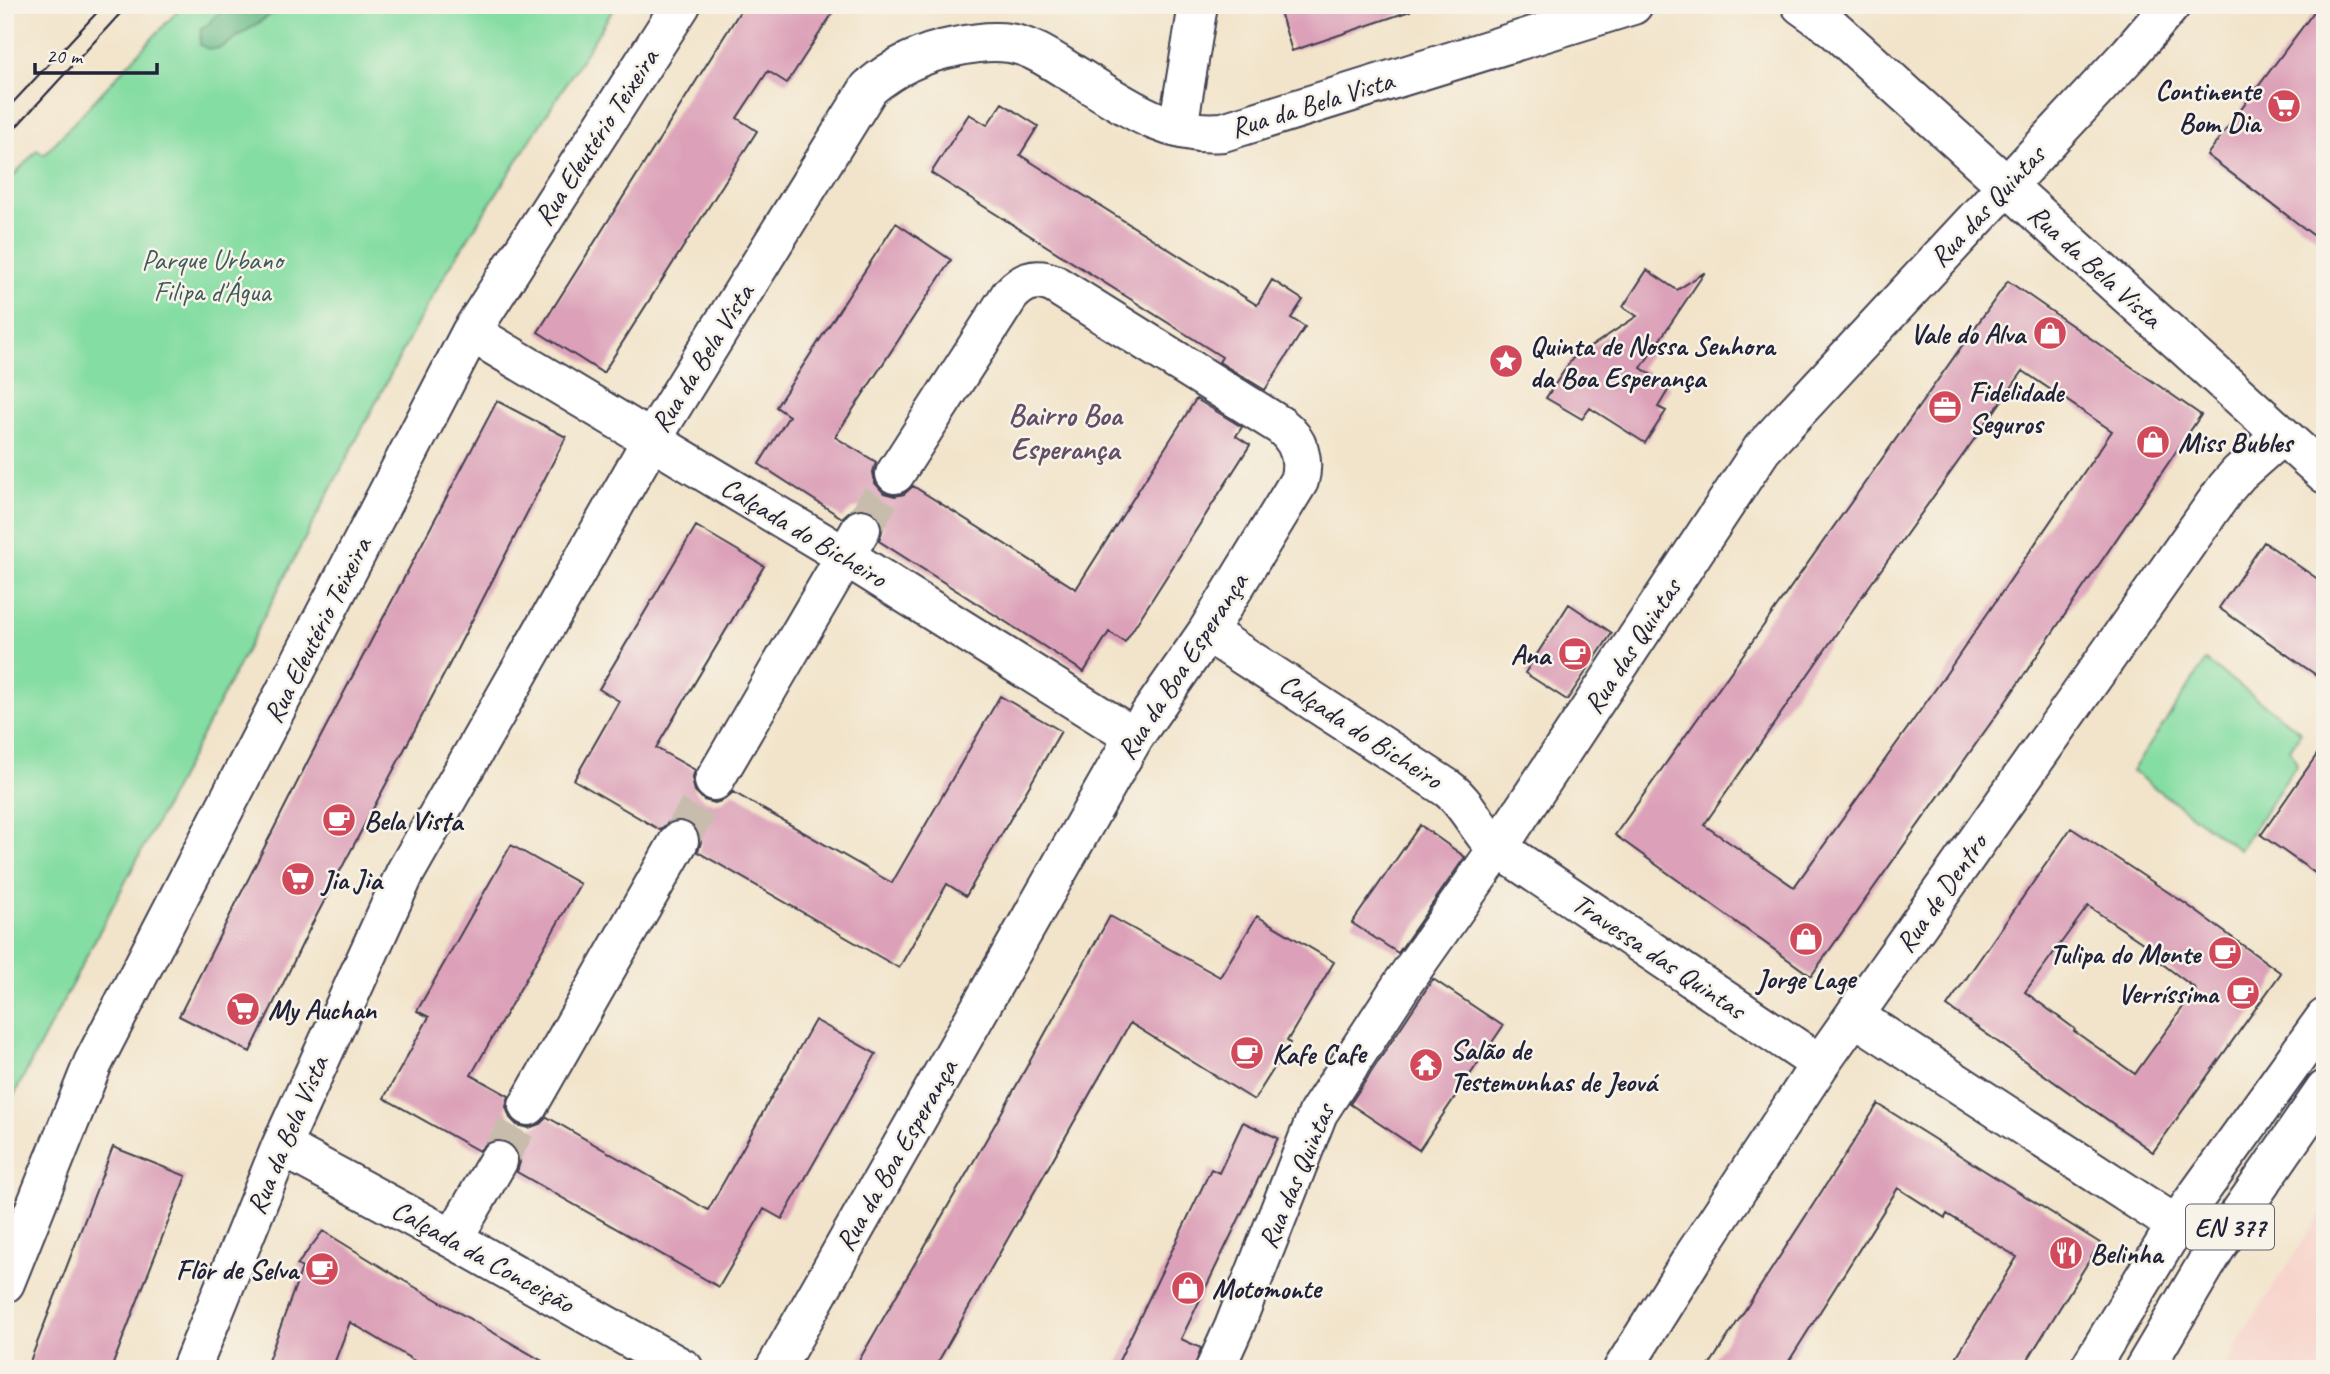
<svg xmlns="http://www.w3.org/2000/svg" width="2330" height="1374" font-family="Caveat,sans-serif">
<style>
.built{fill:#f7d1c9}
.green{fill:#84dda2;stroke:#53806e;stroke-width:2}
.forest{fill:#6bbc88;stroke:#466f62;stroke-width:2}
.building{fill:#dca0b8;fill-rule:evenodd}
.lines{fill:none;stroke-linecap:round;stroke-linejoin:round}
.minor-tunnel{stroke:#c8bdad;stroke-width:38;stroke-dasharray:38 19;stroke-linecap:butt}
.minor-casing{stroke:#413f50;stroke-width:42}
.major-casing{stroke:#413f50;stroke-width:42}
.minor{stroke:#fff;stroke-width:38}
.major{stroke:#fff;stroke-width:38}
.tram{stroke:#22223b;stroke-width:2}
.labels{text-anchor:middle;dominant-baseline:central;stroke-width:5;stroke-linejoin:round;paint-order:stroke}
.shield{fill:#f7f3e8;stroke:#62616f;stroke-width:2}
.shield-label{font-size:26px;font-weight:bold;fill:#22223b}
.poi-label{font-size:28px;font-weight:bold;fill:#22223b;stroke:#f7f3e8;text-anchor:start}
.street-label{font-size:28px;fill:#22223b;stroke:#f7f3e8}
.park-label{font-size:28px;fill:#3f5a5a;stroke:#f7f3e8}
.neighbourhood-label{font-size:30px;font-weight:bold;fill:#634e67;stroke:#f7f3e8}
</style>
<rect width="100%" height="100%" fill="#f7f3e8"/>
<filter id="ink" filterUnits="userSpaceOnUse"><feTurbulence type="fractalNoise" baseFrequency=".0143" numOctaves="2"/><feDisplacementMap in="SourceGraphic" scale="14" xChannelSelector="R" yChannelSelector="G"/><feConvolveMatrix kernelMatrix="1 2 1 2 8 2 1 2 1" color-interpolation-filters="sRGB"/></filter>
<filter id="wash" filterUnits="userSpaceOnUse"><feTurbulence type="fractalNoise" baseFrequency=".00686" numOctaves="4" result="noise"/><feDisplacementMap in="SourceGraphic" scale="28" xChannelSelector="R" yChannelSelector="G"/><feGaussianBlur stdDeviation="1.57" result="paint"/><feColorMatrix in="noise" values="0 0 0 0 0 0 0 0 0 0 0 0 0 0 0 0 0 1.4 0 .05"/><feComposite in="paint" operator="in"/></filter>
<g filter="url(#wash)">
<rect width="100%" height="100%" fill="#f2e4ca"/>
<path class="built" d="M 2325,1207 L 2325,1369 L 2225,1369 L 2244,1331 Z"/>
<path class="green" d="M 183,5 L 616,5 L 446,273 L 419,320 L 14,1095 L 5,1117 L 5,185 L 37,150 L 44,155 Z
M 2206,661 L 2301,732 L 2290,749 L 2297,764 L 2239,850 L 2132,771 Z"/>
<path class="forest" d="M 226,5 L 285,5 L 222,47 C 214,50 208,50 200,45 L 201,28 L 209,24 C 213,15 221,14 226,5 Z"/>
<g id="blocks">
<path class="building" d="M 744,5 L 838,5 L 787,83 L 768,71 L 737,118 L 757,131 L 603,373 L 538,332 Z
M 1278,5 L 1409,5 L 1410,11 L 1292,51 Z
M 2319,5 L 2325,5 L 2325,244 L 2207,155 Z
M 1002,103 L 1038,126 L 1020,155 L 1257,305 L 1272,280 L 1303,300 L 1291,318 L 1305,327 L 1265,390 L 1219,362 L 1222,357 L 931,173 L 969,114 L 987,125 Z
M 896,223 L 951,260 L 835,437 L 876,462 L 873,472 L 875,483 L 884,493 L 895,496 L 904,494 L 913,486 L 1076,589 L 1196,399 L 1242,427 L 1236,436 L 1250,445 L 1125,642 L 1109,632 L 1084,672 L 879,541 L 883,528 L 880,518 L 873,511 L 860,507 L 851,510 L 842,518 L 759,464 L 789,416 L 776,407 Z
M 1647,270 L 1677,290 L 1705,272 L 1641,368 L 1670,387 L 1658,407 L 1666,411 L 1645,443 L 1590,408 L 1582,419 L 1546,398 L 1572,359 L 1637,316 L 1623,307 Z
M 2008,281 L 2201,415 L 2000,710 L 1811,976 L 1615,835 ZM 2023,371 L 2112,431 L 1942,680 L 1794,887 L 1704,825 L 1863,595 Z
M 497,401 L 566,437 L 449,665 L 311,926 L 250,1052 L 179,1016 L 309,759 Z
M 696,526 L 764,566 L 656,748 L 695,770 L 692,780 L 695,791 L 704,800 L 715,803 L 724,800 L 733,792 L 892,883 L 1000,696 L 1061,731 L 966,896 L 947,884 L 899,968 L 698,852 L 701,842 L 698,831 L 689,822 L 678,819 L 669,822 L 660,830 L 574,780 L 619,701 L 599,689 Z
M 2264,542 L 2325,584 L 2325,681 L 2219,608 Z
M 1569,604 L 1612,633 L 1567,700 L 1525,673 Z
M 2325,743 L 2325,880 L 2261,835 Z
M 1420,825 L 1465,857 L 1398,953 L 1352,923 Z
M 2071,828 L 2186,904 L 2281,973 L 2153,1152 L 1947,1006 ZM 2088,906 L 2153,950 L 2149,954 L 2196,989 L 2135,1074 L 2074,1031 L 2075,1029 L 2025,992 Z
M 511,845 L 580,884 L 471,1075 L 509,1096 L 506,1107 L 510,1118 L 517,1125 L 529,1128 L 540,1124 L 547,1117 L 708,1210 L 815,1020 L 876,1054 L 782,1219 L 764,1209 L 719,1287 L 517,1172 L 520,1162 L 517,1151 L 508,1142 L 497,1139 L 488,1142 L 479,1151 L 384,1098 L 429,1017 L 417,1011 Z
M 1110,916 L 1220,977 L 1257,916 L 1334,962 L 1287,1041 L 1290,1043 L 1254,1100 L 1130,1023 L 934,1369 L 854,1369 L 994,1126 Z
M 1433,979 L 1503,1026 L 1419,1150 L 1350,1104 Z
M 1878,1104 L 2100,1243 L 2022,1369 L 1949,1369 L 2017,1257 L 1947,1214 L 1945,1218 L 1898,1188 L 1784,1369 L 1707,1369 Z
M 1243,1122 L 1278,1138 L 1181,1339 L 1201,1348 L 1194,1369 L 1115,1369 L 1211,1169 L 1219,1173 Z
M 113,1147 L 186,1176 L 111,1369 L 27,1369 Z
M 323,1231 L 401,1279 L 556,1369 L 428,1369 L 350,1322 L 332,1369 L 265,1369 L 302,1268 L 297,1265 Z"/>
</g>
</g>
<g filter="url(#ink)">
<use href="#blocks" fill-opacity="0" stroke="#413f50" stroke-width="2"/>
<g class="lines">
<path class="minor-tunnel" d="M 861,529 L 895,474
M 679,841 L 714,781
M 498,1161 L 528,1106"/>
<g class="minor-casing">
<path id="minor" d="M 1801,5 L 1833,28 L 2325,474
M 1178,128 L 1198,5
M 471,332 L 845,556 L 1134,737
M 1207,632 L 1447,788 C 1469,804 1477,831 1498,848 L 1820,1064
M 714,781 L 861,529
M 1854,1016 L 2176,1225
M 528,1106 L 679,841
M 281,1146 L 453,1239 L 684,1369
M 453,1239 L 498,1161
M 5,1283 L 93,1063 L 471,332 L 681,5
M 191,1369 L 281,1146 L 405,873 L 652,439 L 869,88 C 895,66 922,53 955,47 C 973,43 991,40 1009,43 C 1030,46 1048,58 1067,70 C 1116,99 1163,138 1223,132 L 1633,5
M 775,1369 L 1134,737 L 1207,632 L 1299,481 C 1305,460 1299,440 1281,426 L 1054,284 C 1036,276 1023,281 1010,295 L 895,474
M 1215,1369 L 1234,1327 L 1318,1113 L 1403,983 L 1498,848 L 1762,449 L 2130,53 L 2171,5
M 1623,1369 L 1693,1257 L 1820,1064 L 2226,488 L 2239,473 L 2282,435"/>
</g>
<g class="major-casing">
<path id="major" d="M 2089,1369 L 2176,1225 L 2325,1018
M 2144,1369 L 2215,1249 L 2325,1090"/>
</g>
<use href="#minor" class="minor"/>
<use href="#major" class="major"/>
<path class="tram" d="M 5,111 L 104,5
M 5,139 L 128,5"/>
</g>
</g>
<defs>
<g id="supermarket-disc" transform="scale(1.75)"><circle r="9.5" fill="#d1495b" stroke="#f7f3e8"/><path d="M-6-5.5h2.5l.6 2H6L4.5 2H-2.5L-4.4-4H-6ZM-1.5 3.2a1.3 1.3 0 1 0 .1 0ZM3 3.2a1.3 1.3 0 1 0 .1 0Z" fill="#fff"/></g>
<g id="shop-disc" transform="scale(1.75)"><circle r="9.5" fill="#d1495b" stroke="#f7f3e8"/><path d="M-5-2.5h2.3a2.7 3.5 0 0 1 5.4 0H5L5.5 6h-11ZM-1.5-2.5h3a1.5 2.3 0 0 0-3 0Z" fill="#fff"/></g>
<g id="sight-disc" transform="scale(1.75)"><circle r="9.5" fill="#d1495b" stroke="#f7f3e8"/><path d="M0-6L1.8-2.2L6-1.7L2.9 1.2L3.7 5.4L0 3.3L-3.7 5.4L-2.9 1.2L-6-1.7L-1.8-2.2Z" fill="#fff"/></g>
<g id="office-disc" transform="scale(1.75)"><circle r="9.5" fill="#d1495b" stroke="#f7f3e8"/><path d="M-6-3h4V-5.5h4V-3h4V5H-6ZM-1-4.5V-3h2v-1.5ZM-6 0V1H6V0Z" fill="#fff"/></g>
<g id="cafe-disc" transform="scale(1.75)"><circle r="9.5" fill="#d1495b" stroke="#f7f3e8"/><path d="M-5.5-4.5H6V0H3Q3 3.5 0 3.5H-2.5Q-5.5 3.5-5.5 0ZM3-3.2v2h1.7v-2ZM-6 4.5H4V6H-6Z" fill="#fff"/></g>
<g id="temple-disc" transform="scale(1.75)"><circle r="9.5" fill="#d1495b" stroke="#f7f3e8"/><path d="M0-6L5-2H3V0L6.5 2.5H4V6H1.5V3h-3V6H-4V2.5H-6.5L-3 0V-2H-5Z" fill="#fff"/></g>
<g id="restaurant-disc" transform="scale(1.75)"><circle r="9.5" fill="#d1495b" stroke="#f7f3e8"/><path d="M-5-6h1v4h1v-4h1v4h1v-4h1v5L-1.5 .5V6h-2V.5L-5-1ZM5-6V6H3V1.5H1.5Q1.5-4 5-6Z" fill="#fff"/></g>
</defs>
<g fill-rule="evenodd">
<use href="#supermarket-disc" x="2284" y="106"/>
<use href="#shop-disc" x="2050" y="333"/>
<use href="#sight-disc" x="1506" y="361"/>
<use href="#office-disc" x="1945" y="407"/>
<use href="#shop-disc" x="2153" y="442"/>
<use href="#cafe-disc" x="1575" y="654"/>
<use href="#cafe-disc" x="339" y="820"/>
<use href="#supermarket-disc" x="298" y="879"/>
<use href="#shop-disc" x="1806" y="939"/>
<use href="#cafe-disc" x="2225" y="953"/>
<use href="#cafe-disc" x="2243" y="993"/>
<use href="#supermarket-disc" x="243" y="1009"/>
<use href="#cafe-disc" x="1247" y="1053"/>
<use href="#temple-disc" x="1426" y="1065"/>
<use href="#restaurant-disc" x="2066" y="1253"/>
<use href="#cafe-disc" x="322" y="1269"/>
<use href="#shop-disc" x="1188" y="1288"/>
</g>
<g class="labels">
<rect class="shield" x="2186" y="1204.5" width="88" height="45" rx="5"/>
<g class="shield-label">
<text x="2230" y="1227">EN 377</text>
</g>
<g class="poi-label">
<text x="2260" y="90" text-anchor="end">Continente<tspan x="2260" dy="32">Bom Dia</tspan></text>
<text x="2025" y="333" text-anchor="end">Vale do Alva</text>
<text x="1530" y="345">Quinta de Nossa Senhora<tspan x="1530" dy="32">da Boa Esperança</tspan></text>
<text x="1969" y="391">Fidelidade<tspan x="1969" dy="32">Seguros</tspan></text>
<text x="2178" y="442">Miss Bubles</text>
<text x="1550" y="654" text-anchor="end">Ana</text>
<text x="364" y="820">Bela Vista</text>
<text x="322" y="879">Jia Jia</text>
<text x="2200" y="953" text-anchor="end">Tulipa do Monte</text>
<text x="1806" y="978" text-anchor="middle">Jorge Lage</text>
<text x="2218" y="993" text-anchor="end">Verríssima</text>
<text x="268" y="1009">My Auchan</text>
<text x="1450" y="1049">Salão de<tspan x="1450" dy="32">Testemunhas de Jeová</tspan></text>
<text x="1272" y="1053">Kafe Cafe</text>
<text x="2090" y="1253">Belinha</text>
<text x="298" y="1269" text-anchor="end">Flôr de Selva</text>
<text x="1212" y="1288">Motomonte</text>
</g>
<g class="street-label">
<text transform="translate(1312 104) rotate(-17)">Rua da Bela Vista</text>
<text transform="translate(596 137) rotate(-57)">Rua Eleutério Teixeira</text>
<text transform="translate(1987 206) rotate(-47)">Rua das Quintas</text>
<text transform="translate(2095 266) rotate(42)">Rua da Bela Vista</text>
<text transform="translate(702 358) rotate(-58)">Rua da Bela Vista</text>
<text transform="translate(804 532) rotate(31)">Calçada do Bicheiro</text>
<text transform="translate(317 630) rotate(-63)">Rua Eleutério Teixeira</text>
<text transform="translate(1632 646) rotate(-57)">Rua das Quintas</text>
<text transform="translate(1182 666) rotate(-57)">Rua da Boa Esperança</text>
<text transform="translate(1361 731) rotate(33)">Calçada do Bicheiro</text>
<text transform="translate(1941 893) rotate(-55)">Rua de Dentro</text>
<text transform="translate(1659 956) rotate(34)">Travessa das Quintas</text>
<text transform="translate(287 1135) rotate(-67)">Rua da Bela Vista</text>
<text transform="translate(896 1155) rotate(-60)">Rua da Boa Esperança</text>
<text transform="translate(1296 1176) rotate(-67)">Rua das Quintas</text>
<text transform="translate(483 1256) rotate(29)">Calçada da Conceição</text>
</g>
<g class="park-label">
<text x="212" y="259">Parque Urbano<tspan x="212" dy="32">Filipa d'Água</tspan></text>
</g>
<g class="neighbourhood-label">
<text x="1065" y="415">Bairro Boa<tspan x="1065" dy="34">Esperança</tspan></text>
</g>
</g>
<rect width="2330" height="1374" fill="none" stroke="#f7f3e8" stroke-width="28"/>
<path d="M35 63v10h122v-10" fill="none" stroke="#22223b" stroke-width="3.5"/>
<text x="46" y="63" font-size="21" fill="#22223b" stroke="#f7f3e8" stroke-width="5" paint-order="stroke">20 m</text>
</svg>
